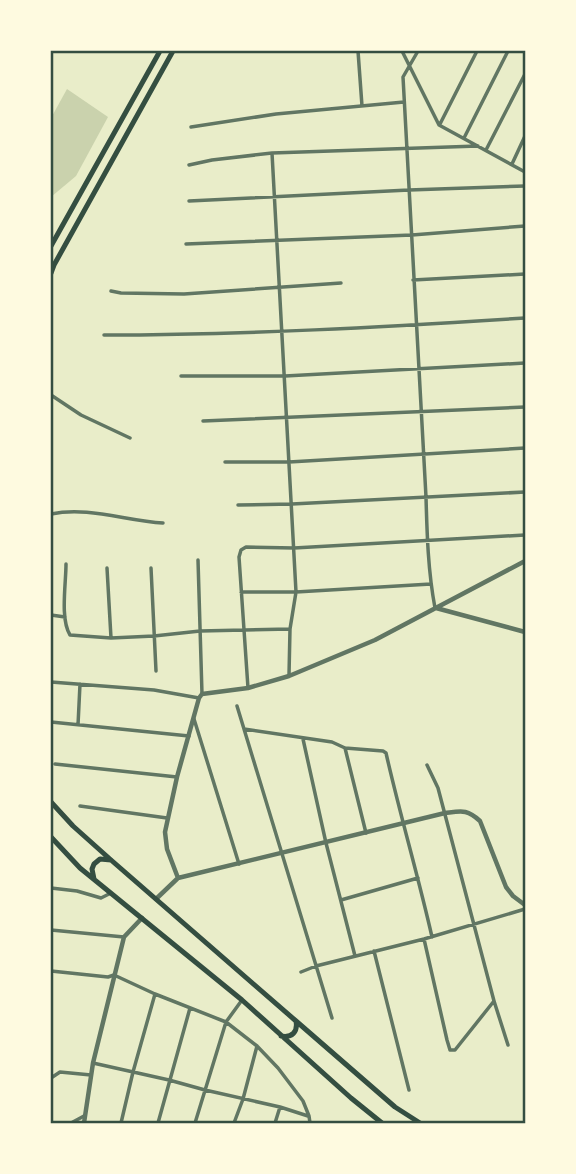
<svg xmlns="http://www.w3.org/2000/svg" width="576" height="1174" font-family="Jost,sans-serif">
<style>
.green{fill:#cad2ad}
.lines{fill:none;stroke-linecap:round;stroke-linejoin:round}
.minor{stroke:#617663;stroke-width:3.5}
.tertiary{stroke:#617663;stroke-width:4.5}
.trunk{stroke:#344e41;stroke-width:5}
.neatline{fill:none;stroke:#344e41;stroke-width:2.5}
</style>
<rect width="100%" height="100%" fill="#e9edc9"/>
<path class="green" d="M 67,89 L 108,117 L 76,176 L 51,197 L 51,118 Z"/>
<g class="lines">
<path class="minor" d="M 358,51 L 362,106
M 402,51 L 439,125 L 525,172
M 418,51 L 403,77 L 426,497 C 427,534 428,571 435,608
M 440,124 L 477,51
M 191,127 L 276,114 L 404,102
M 464,138 L 508,51
M 486,150 L 525,74
M 272,153 L 296,592 L 290,629 L 289,675
M 512,164 L 525,136
M 189,165 L 212,160 L 272,153 L 478,146
M 189,201 L 409,190 L 525,186
M 186,244 L 412,235 L 525,226
M 413,280 L 525,274
M 111,291 L 121,293 L 184,294 L 341,283
M 104,335 C 244,335 385,327 525,318
M 181,376 L 285,376 L 525,363
M 51,395 L 81,415 L 130,438
M 203,421 L 525,407
M 225,462 L 289,462 L 525,448
M 238,505 L 292,504 L 525,492
M 51,514 C 88,506 126,521 163,523
M 198,560 L 202,694
M 66,564 C 66,584 60,619 70,635 L 111,638 L 154,636 L 200,631 L 290,629
M 107,568 L 111,638
M 151,568 L 156,671
M 241,592 L 296,592 L 431,584
M 51,615 L 65,617
M 51,682 L 154,690 L 199,698
M 248,688 L 239,557 L 241,550 L 246,547 L 294,548 L 525,535
M 237,706 L 244,729 L 332,742 L 345,748 L 383,751 L 386,753 C 400,815 418,875 432,937
M 194,719 L 239,864
M 51,722 L 189,736
M 78,725 L 80,684
M 244,729 L 332,1018
M 303,739 L 326,843 L 355,956
M 345,748 L 366,833
M 55,764 L 177,777
M 80,806 L 167,818
M 51,888 L 77,891 L 101,898 L 111,893
M 341,900 L 418,878
M 51,930 L 124,937
M 424,939 L 447,1040 L 450,1050 L 455,1050 L 494,1001 L 438,788 L 427,765
M 374,951 L 409,1090
M 51,971 L 108,977 L 114,975 L 155,994 L 226,1022 L 257,1046 L 278,1068 L 303,1101 L 309,1116 L 310,1123
M 301,972 L 316,966 L 424,939 L 525,909
M 494,1001 L 508,1045
M 93,1063 L 169,1080 L 205,1090 L 280,1107 L 308,1116
M 51,1078 L 60,1072 L 91,1075
M 71,1123 L 84,1116
M 121,1123 L 133,1072 L 155,994
M 158,1123 L 190,1008
M 195,1123 L 226,1022 L 242,1000
M 234,1123 L 243,1099 L 257,1046
M 275,1123 L 280,1107"/>
<path class="tertiary" d="M 436,608 L 525,632
M 178,878 L 167,849 L 165,832 L 177,777 L 199,698 L 202,694 L 248,688 L 289,676 L 375,640 L 525,561
M 178,878 L 445,813 C 462,811 467,809 480,821 L 506,887 L 513,896 L 525,905
M 156,899 L 178,878
M 84,1123 L 93,1063 L 124,937 L 142,918"/>
<path class="trunk" d="M 51,246 L 160,51
M 51,273 L 54,265 L 173,51
M 51,802 L 73,826 L 111,860 L 296,1021 L 395,1107 L 420,1123
M 51,837 L 80,868 L 242,1000 L 351,1098 L 382,1123
M 94,879 L 92,869 L 94,864 L 100,859 L 111,860
M 281,1036 C 292,1038 298,1032 296,1021"/>
</g>
<rect width="576" height="1174" fill="none" stroke="#fefae0" stroke-width="105"/>
<rect x="52" y="52" width="472" height="1070" class="neatline"/>
</svg>
